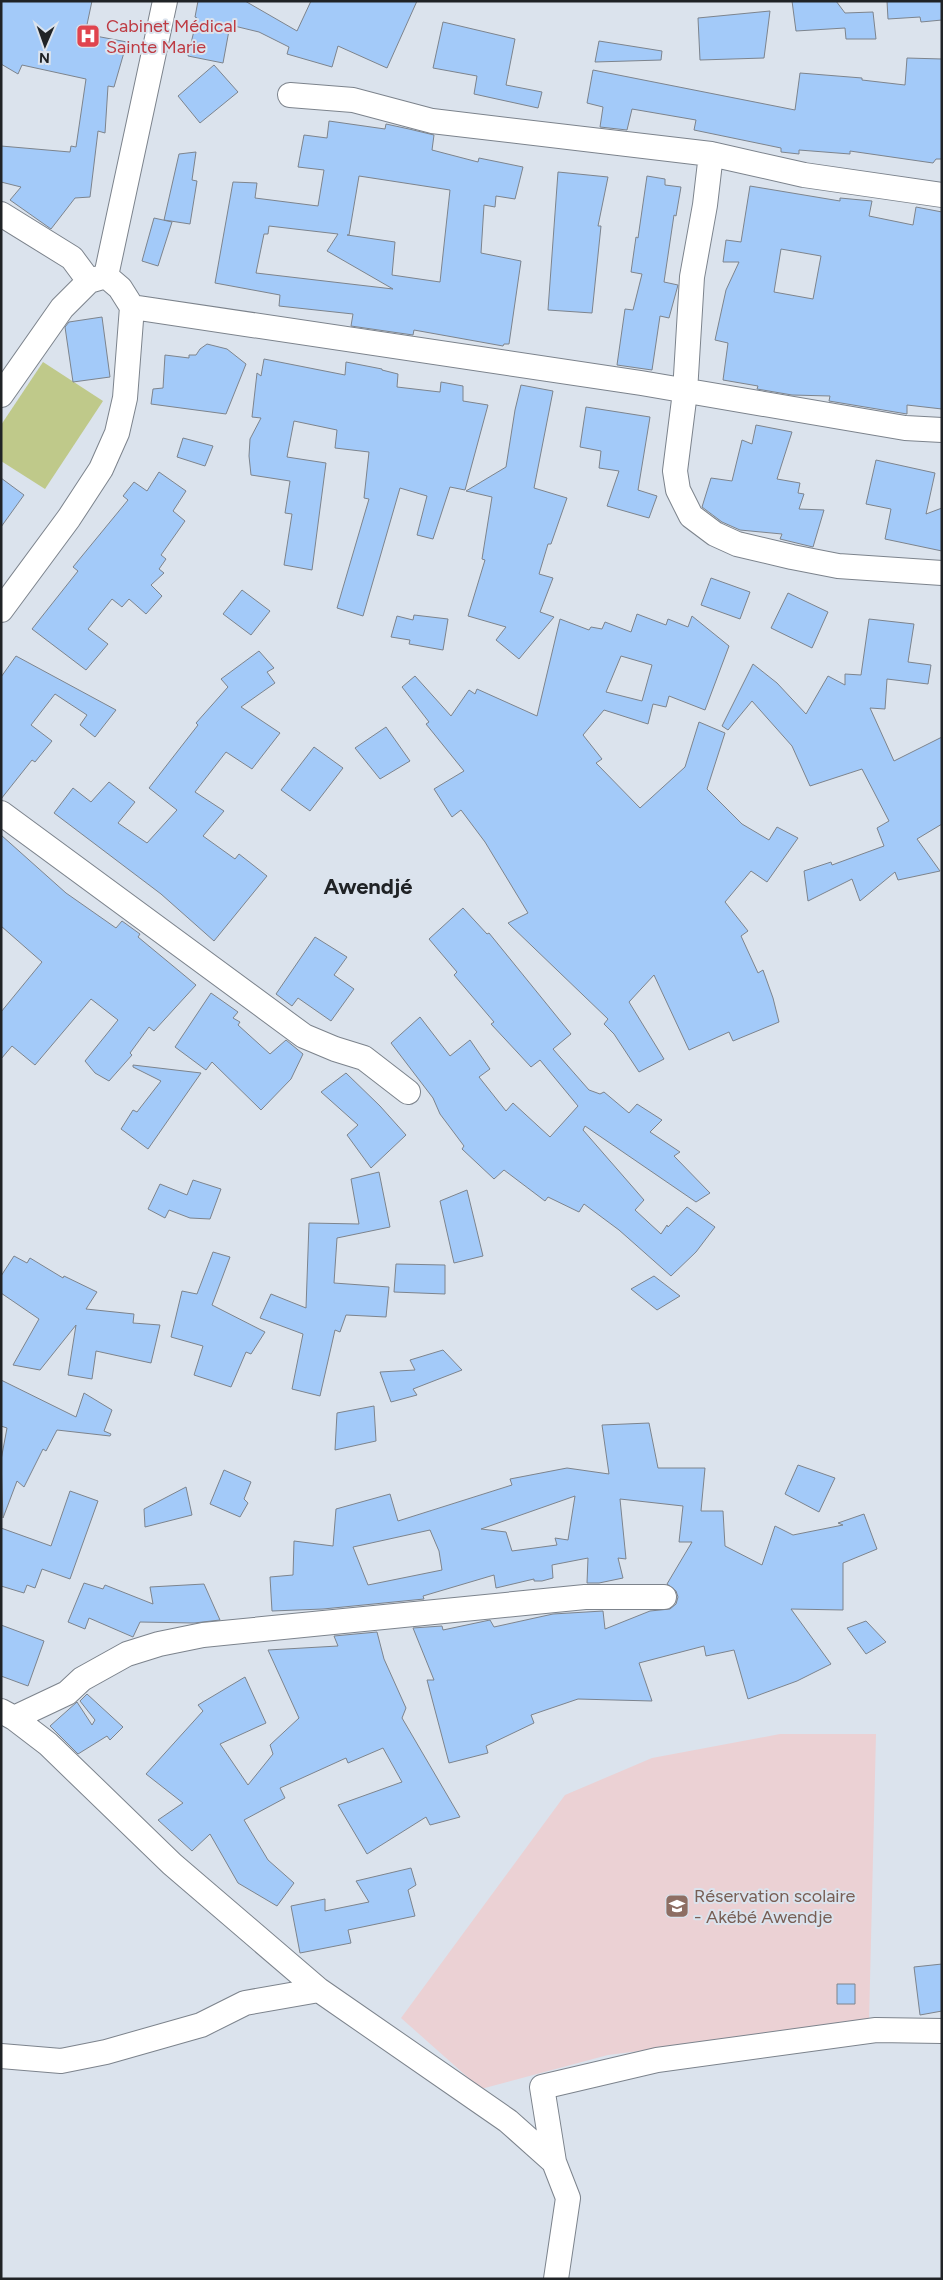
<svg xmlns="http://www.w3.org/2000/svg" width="943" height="2280" font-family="Figtree,sans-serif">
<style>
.education{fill:#ebd1d4}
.green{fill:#bfc98a}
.building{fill:#a3caf9;stroke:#7d848d;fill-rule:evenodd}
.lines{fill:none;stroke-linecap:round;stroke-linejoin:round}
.minor-casing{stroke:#7c838c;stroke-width:26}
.minor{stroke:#fff;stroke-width:24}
.labels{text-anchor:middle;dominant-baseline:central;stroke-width:4;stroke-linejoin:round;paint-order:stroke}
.health-label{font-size:18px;fill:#be3a42;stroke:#dbe3ed;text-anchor:start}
.education-label{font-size:18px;fill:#785e54;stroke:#dbe3ed;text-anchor:start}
.district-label{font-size:22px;font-weight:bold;fill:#202326;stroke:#dbe3ed}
</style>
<rect width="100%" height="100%" fill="#dbe3ed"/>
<path class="education" d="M 780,1734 L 876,1734 L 869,2022 L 608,2055 L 481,2089 L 401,2018 L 565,1795 L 652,1758 Z"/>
<path class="green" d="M 43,362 L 103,401 L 45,489 L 1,461 L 1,425 Z"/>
<path class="building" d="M 1,1 L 92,1 L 85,34 L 127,42 L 114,87 L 108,86 L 105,133 L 98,131 L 90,197 L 75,198 L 51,229 L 10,200 L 21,187 L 1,182 L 1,146 L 70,152 L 71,146 L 76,147 L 86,79 L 22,65 L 18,74 L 1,64 Z
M 198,1 L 245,1 L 297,31 L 311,1 L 417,1 L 387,68 L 338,46 L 332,67 L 287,54 L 289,47 L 259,32 L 230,25 L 223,63 L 188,56 L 197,18 L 195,17 Z
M 792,1 L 836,1 L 845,13 L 873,12 L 876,39 L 846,39 L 845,28 L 796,31 Z
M 887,1 L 942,1 L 942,20 L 921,22 L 920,17 L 888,19 Z
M 770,11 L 764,58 L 700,60 L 698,18 Z
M 443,22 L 515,39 L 506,85 L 542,92 L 538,108 L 474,94 L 477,76 L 433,68 Z
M 599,41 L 662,51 L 661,60 L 595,62 Z
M 907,58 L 942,59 L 942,159 L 936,159 L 933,163 L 850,151 L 850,154 L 799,150 L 799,154 L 781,152 L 781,148 L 694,130 L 696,120 L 632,109 L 627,130 L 600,127 L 603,107 L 587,103 L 593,70 L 795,110 L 800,73 L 862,78 L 862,80 L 905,85 Z
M 214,65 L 238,92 L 200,123 L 178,96 Z
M 329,121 L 385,129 L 386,124 L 409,129 L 434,135 L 432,150 L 478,162 L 479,158 L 523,167 L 515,199 L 496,196 L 495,207 L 484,205 L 481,253 L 521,261 L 509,344 L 504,344 L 503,346 L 414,330 L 413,335 L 351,326 L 353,314 L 279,306 L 280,295 L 215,283 L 233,182 L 257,183 L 255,198 L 318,206 L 324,170 L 298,167 L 304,135 L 327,138 ZM 359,176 L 450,190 L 440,282 L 392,275 L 395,242 L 347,235 L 349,235 ZM 269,226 L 338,234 L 327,251 L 393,289 L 256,273 L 264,234 L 268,234 Z
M 196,152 L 192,180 L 197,181 L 190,224 L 164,220 L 179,154 Z
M 558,172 L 608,177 L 598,226 L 601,226 L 592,313 L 548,310 Z
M 647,176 L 665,179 L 665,185 L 681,187 L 676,216 L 674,215 L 664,282 L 678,285 L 669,318 L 660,316 L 652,370 L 617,365 L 625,309 L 633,310 L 642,274 L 631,272 L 636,237 L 638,238 Z
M 750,186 L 840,201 L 840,198 L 872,201 L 869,216 L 913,225 L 916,207 L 942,212 L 942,409 L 907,405 L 907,414 L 829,401 L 830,396 L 792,395 L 757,389 L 758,386 L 723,380 L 728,343 L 715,340 L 726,290 L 739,262 L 723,262 L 726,240 L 741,242 ZM 781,249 L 821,256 L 813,299 L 774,292 Z
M 154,218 L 172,222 L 158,266 L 142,261 Z
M 102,317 L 110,377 L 73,382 L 65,327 L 69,322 Z
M 207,344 L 227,349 L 246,364 L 226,414 L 151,404 L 153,389 L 163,388 L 165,355 L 189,358 L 189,355 L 196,355 L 200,349 Z
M 264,359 L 345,375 L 346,362 L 382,369 L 382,370 L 398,374 L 397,387 L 440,392 L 441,382 L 463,386 L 463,401 L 488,405 L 465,490 L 450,487 L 433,539 L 417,535 L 427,496 L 400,488 L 363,616 L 337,608 L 369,499 L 364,498 L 369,452 L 335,448 L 337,430 L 294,421 L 287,457 L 326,463 L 312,570 L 284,565 L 292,514 L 285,513 L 290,481 L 251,475 L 249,456 L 250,439 L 261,418 L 252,417 L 257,373 L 261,376 Z
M 521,385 L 553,391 L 534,488 L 567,498 L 551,544 L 548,544 L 539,574 L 553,578 L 540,612 L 554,617 L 519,659 L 496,640 L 506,627 L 468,616 L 485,560 L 482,559 L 492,497 L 466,491 L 506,467 L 515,410 Z
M 586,407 L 650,417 L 638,490 L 657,496 L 649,518 L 607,506 L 619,471 L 599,468 L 601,451 L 580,447 Z
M 756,425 L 792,432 L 777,479 L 800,483 L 798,493 L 804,494 L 799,509 L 824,510 L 813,547 L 780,539 L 782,534 L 740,530 L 722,522 L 702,507 L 711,478 L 732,481 L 742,440 L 752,444 Z
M 183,438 L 213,446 L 205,466 L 177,457 Z
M 876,460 L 935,473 L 926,514 L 942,508 L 942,551 L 885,539 L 891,509 L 866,504 Z
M 159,472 L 186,491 L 173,511 L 185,521 L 161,555 L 166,559 L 159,569 L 164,573 L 151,585 L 162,596 L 146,614 L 129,599 L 122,607 L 112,599 L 88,629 L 108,644 L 86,670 L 32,629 L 78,571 L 73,567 L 128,500 L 123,496 L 134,482 L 147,491 Z
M 1,478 L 24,495 L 1,527 Z
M 711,578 L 750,592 L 740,619 L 701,605 Z
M 242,590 L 270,611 L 251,635 L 223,614 Z
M 788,593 L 828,612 L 812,648 L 771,628 Z
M 637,614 L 666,625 L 668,619 L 688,627 L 692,616 L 729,646 L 705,710 L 669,696 L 666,707 L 653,704 L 648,724 L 604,710 L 583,735 L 602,759 L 596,763 L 640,808 L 685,767 L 699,722 L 725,733 L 707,789 L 742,824 L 769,840 L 777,827 L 798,838 L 767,882 L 751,871 L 725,902 L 748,931 L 741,936 L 758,973 L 763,970 L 773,998 L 779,1022 L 733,1041 L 729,1032 L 689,1050 L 654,975 L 629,1002 L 664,1059 L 639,1072 L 614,1034 L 604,1024 L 608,1019 L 508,923 L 528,913 L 485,842 L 461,810 L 452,817 L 434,789 L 464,771 L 426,724 L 429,722 L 402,687 L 415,676 L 451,716 L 469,690 L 475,694 L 477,689 L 537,716 L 560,619 L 589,630 L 591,627 L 602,629 L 605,622 L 631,632 ZM 621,656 L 652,665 L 642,701 L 606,692 Z
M 414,615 L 448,619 L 443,650 L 409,644 L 410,640 L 391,637 L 397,616 L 413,620 Z
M 869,619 L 914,624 L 908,662 L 931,665 L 928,684 L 887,679 L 885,709 L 870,708 L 894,761 L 942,737 L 942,824 L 917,839 L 940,871 L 898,880 L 895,872 L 860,901 L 852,879 L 808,901 L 804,871 L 831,862 L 832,865 L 884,846 L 877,828 L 889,821 L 862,769 L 810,786 L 792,746 L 752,701 L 728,730 L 722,726 L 753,664 L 777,683 L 806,714 L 828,676 L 845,685 L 845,674 L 861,675 Z
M 259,651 L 274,668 L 267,672 L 275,683 L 241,707 L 280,733 L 252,769 L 226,752 L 195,792 L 224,811 L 203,836 L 235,859 L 239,854 L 267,876 L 214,941 L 161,894 L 54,813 L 73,788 L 91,802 L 109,782 L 135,802 L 118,823 L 147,843 L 177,810 L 149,788 L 198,725 L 196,723 L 228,687 L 221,679 Z
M 16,656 L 116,710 L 95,737 L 80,725 L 87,715 L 55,694 L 31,725 L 52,741 L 35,762 L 32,760 L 1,799 L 1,677 Z
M 386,727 L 410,761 L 380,779 L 355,748 Z
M 314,747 L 343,768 L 310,811 L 281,790 Z
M 1,835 L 66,893 L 116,928 L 122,921 L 140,934 L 138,937 L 196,985 L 154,1031 L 149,1027 L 130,1053 L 132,1055 L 109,1081 L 95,1073 L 85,1061 L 118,1020 L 91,999 L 35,1065 L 12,1046 L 1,1059 L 1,1012 L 42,962 L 1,926 Z
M 463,908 L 487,934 L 489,933 L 571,1034 L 553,1049 L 589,1090 L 600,1094 L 604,1092 L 629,1113 L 637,1104 L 662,1120 L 650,1132 L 680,1152 L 674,1156 L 710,1193 L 696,1202 L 585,1126 L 583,1130 L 644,1200 L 635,1210 L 661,1234 L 667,1225 L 668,1227 L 687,1207 L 715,1227 L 696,1252 L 671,1276 L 619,1230 L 584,1204 L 579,1212 L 548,1197 L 545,1201 L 504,1170 L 494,1179 L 462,1149 L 464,1146 L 440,1114 L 433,1098 L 391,1043 L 420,1017 L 450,1056 L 470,1040 L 490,1069 L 479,1077 L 506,1111 L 513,1103 L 550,1137 L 578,1106 L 540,1060 L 531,1067 L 491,1024 L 494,1022 L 454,975 L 457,972 L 429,939 Z
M 315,937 L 347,957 L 334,975 L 354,989 L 331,1021 L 298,998 L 292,1006 L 276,994 Z
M 211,993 L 238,1012 L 233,1018 L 240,1022 L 238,1025 L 270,1054 L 286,1040 L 303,1054 L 291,1079 L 261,1110 L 212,1062 L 206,1070 L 175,1047 Z
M 133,1065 L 201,1073 L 148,1149 L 121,1129 L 133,1110 L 137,1112 L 161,1081 L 133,1067 Z
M 346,1073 L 380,1106 L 406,1135 L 371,1168 L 347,1135 L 358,1125 L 321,1092 Z
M 379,1172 L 390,1227 L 337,1238 L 334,1283 L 389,1287 L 386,1317 L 346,1315 L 340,1332 L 335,1330 L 320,1396 L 292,1389 L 303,1334 L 260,1318 L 271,1294 L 306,1308 L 309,1223 L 359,1224 L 351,1179 Z
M 193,1180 L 221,1189 L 210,1219 L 190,1218 L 169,1210 L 165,1218 L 148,1209 L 160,1184 L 187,1195 Z
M 467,1190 L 483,1256 L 454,1263 L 440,1201 Z
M 213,1252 L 230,1257 L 212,1305 L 265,1332 L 251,1354 L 246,1352 L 231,1387 L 194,1375 L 203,1346 L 171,1337 L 182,1291 L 197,1294 Z
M 14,1256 L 27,1263 L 30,1258 L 63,1278 L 64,1276 L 97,1292 L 86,1309 L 134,1314 L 133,1323 L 160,1325 L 151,1363 L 96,1351 L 92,1379 L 68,1375 L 76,1325 L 40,1370 L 13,1365 L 39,1319 L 1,1293 L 1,1276 Z
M 396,1264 L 445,1265 L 445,1294 L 394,1292 Z
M 654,1276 L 680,1296 L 657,1310 L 631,1289 Z
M 443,1350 L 462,1370 L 413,1389 L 417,1395 L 391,1402 L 380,1372 L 415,1370 L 410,1360 Z
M 1,1380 L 76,1417 L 84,1393 L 112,1410 L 104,1431 L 111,1434 L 110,1436 L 57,1430 L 46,1451 L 43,1449 L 24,1487 L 17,1481 L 3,1518 L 1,1460 L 7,1428 L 1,1426 Z
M 374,1406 L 376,1441 L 335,1450 L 337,1413 Z
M 649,1423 L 658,1468 L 705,1468 L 701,1511 L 723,1511 L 725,1546 L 762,1565 L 775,1526 L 793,1535 L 843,1525 L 838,1523 L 864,1514 L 877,1549 L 843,1563 L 843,1610 L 791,1609 L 831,1664 L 797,1681 L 748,1699 L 734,1650 L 706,1656 L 704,1646 L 639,1663 L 652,1701 L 578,1699 L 531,1715 L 534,1723 L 486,1746 L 488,1753 L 449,1763 L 427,1680 L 434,1680 L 413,1628 L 442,1626 L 443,1630 L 490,1620 L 494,1627 L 553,1614 L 603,1611 L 605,1629 L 650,1611 L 670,1609 L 676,1604 L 678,1597 L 676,1591 L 667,1584 L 692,1542 L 679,1542 L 683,1506 L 620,1499 L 626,1559 L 618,1558 L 623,1578 L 599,1583 L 587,1583 L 588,1558 L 552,1565 L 553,1578 L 542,1581 L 534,1581 L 534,1579 L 496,1588 L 494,1575 L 423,1596 L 424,1599 L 323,1609 L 272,1611 L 270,1577 L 293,1575 L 294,1541 L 333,1546 L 336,1509 L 390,1494 L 398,1521 L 512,1485 L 510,1479 L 567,1468 L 609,1474 L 602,1425 ZM 575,1496 L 568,1540 L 555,1538 L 557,1545 L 512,1551 L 506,1532 L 481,1529 ZM 430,1530 L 439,1551 L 442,1570 L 368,1585 L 353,1547 Z
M 798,1465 L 835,1478 L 819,1512 L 785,1494 Z
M 224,1470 L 251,1482 L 244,1499 L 248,1503 L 240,1517 L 210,1504 Z
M 186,1487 L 192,1515 L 145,1527 L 144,1509 Z
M 70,1491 L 98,1501 L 70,1579 L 42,1569 L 35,1588 L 27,1585 L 24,1593 L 1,1586 L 1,1528 L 51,1546 Z
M 84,1583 L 103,1589 L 105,1585 L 153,1604 L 150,1587 L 204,1584 L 220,1620 L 194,1623 L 140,1622 L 133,1637 L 89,1618 L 85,1629 L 68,1622 Z
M 866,1621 L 886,1642 L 866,1654 L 847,1628 Z
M 1,1625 L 44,1641 L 28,1686 L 1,1676 Z
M 377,1632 L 384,1659 L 406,1708 L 402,1718 L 460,1817 L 430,1825 L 426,1817 L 367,1854 L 338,1805 L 402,1782 L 383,1748 L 348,1763 L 346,1758 L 280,1788 L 285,1798 L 244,1820 L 268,1860 L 294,1883 L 277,1906 L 238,1883 L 210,1834 L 192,1851 L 158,1820 L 183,1803 L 146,1774 L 203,1711 L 198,1705 L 245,1677 L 266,1723 L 220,1744 L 248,1785 L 273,1754 L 270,1745 L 299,1718 L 268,1650 L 338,1646 L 334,1636 Z
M 87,1694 L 123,1727 L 110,1740 L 107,1736 L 78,1754 L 50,1726 L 77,1702 L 92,1725 L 95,1720 L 80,1701 Z
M 411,1868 L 416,1885 L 408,1890 L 415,1916 L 348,1930 L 351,1943 L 300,1953 L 291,1906 L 325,1899 L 325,1911 L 369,1902 L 356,1881 Z
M 942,1964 L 942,2011 L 920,2015 L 914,1967 Z
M 837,1984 L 855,1984 L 855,2004 L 837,2004 Z"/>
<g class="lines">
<g class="minor-casing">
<path id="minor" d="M 290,95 L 353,100 L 432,121 L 711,154 L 804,175 L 942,195
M 711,154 L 705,205 L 692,277 L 685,392 L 675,471 L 678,490 L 691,516 L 715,534 L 737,544 L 792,557 L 838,566 L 942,573
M 1,214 L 72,258 L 89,281
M 106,276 L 165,1
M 132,307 L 641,383 L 905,428 L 942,430
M 1,395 L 62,308 L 89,281 L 106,276
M 1,610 L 69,518 L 101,469 L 117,433 L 125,398 L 132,307 L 120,288 L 106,276
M 1,813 L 304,1036 L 335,1049 L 364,1058 L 408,1092
M 1,1711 L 14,1718 L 48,1744 L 172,1864 L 319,1990 L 508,2121 L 554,2162 L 568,2198 L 556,2279
M 14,1718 L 67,1693 L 82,1679 L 127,1654 L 159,1644 L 203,1635 L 585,1597 L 664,1597
M 1,2056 L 61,2061 L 106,2052 L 201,2025 L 245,2003 L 319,1990
M 554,2162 L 542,2087 L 657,2060 L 876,2030 L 942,2031"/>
</g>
<use href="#minor" class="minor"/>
</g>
<defs>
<g id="hospital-square" transform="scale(1.25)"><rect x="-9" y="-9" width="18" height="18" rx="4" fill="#e0444e" stroke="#dbe3ed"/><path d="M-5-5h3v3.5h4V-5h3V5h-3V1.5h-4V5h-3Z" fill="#fff"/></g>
<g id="school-square" transform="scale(1.25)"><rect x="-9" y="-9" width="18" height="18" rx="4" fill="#8d6e63" stroke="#dbe3ed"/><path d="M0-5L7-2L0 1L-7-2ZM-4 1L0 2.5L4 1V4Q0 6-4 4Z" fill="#fff"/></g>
</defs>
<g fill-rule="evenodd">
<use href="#hospital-square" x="88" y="36"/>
<use href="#school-square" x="677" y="1906"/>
</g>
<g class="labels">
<g class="health-label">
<text x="106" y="26">Cabinet Médical<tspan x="106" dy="21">Sainte Marie</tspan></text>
</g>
<g class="education-label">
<text x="694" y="1896">Réservation scolaire<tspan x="694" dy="21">- Akébé Awendje</tspan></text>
</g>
<g class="district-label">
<text x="368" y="886">Awendjé</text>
</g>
</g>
<rect width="943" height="2280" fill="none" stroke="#202326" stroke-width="5"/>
<g transform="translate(45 45) rotate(182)" stroke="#dbe3ed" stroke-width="4" paint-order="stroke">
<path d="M0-4L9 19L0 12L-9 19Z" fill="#202326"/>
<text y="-8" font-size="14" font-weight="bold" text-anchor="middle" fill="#202326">N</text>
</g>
</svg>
